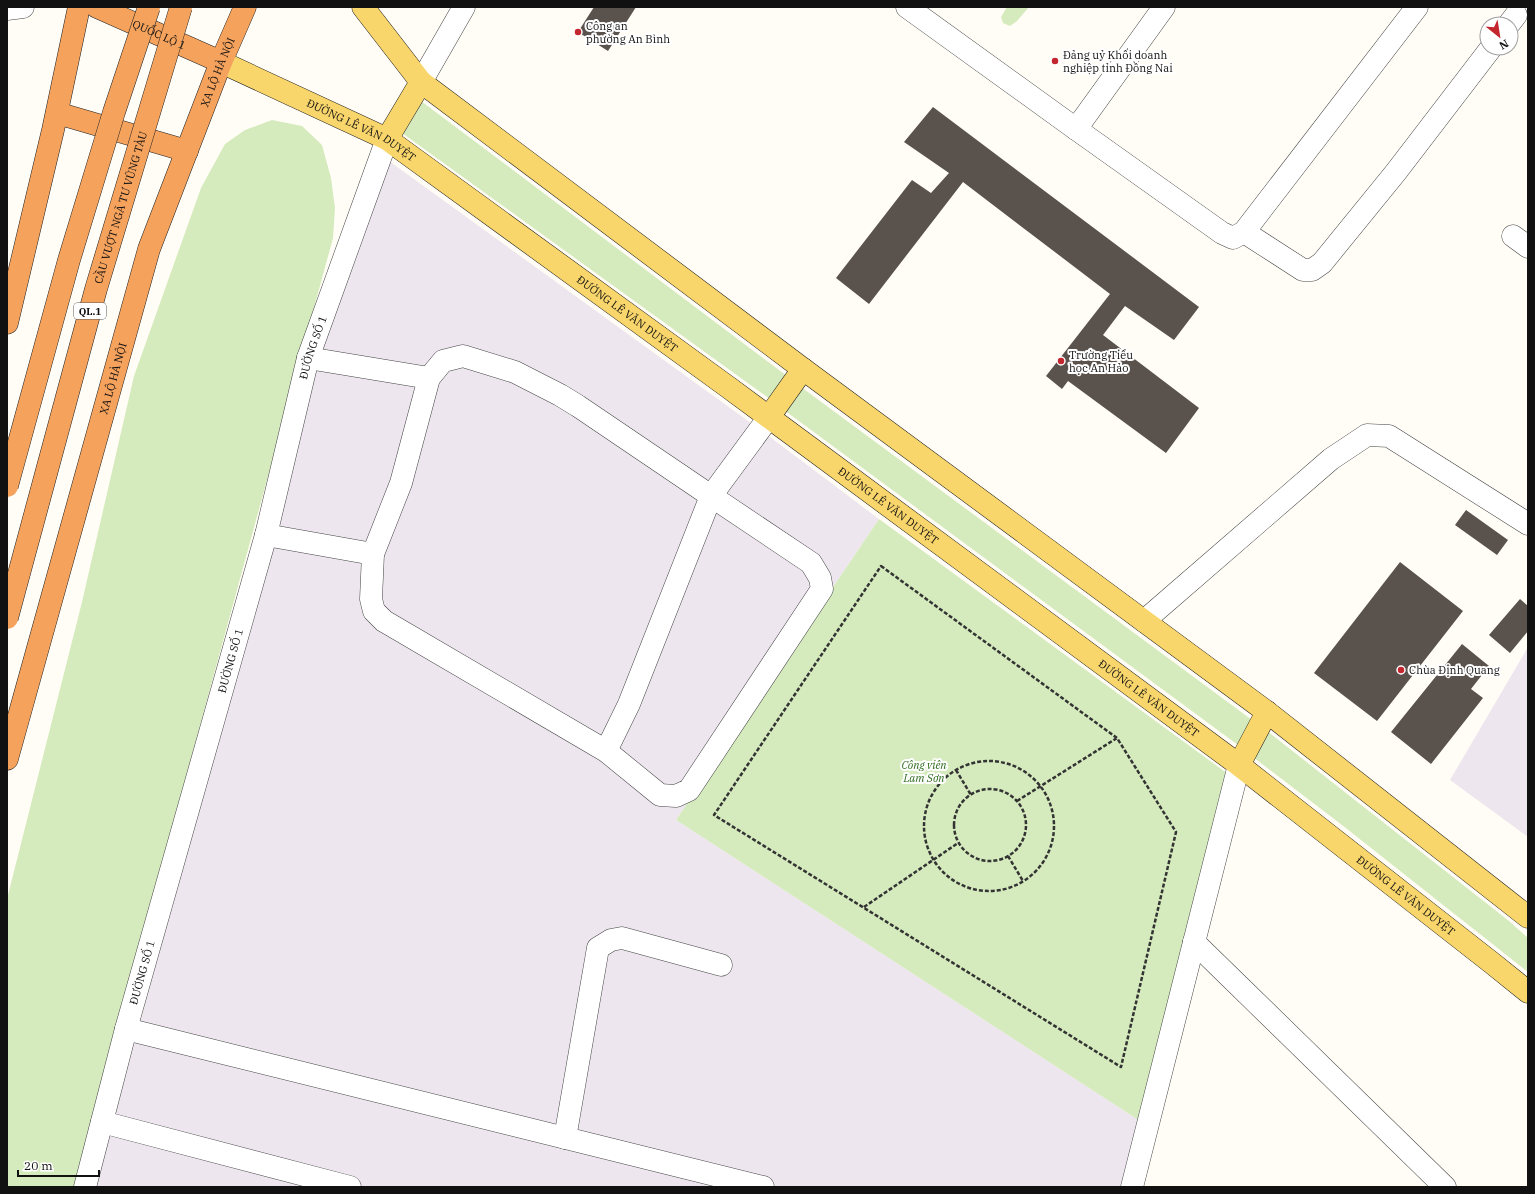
<svg xmlns="http://www.w3.org/2000/svg" width="1535" height="1194" font-family="'IBM Plex Serif',serif">
<style>
.industrial{fill:#eee6ef}
.green{fill:#d5ebbd}
.building{fill:#5a524d}
.lines{fill:none;stroke-linecap:round;stroke-linejoin:round}
.minor-casing{stroke:#444;stroke-width:23}
.major-casing{stroke:#222;stroke-width:23}
.highway-casing{stroke:#222;stroke-width:23}
.path{stroke:#333;stroke-width:2.5;stroke-dasharray:4 2;stroke-linecap:butt}
.minor{stroke:#fff;stroke-width:22}
.major{stroke:#f9d66b;stroke-width:22}
.highway{stroke:#f5a25d;stroke-width:22}
.highway-bridge-casing{stroke:#222;stroke-width:23;stroke-linecap:butt}
.highway-bridge{stroke:#f5a25d;stroke-width:22}
.poi-dot{fill:#c4262e;stroke:#fff;stroke-width:1.5}
.labels{text-anchor:middle;dominant-baseline:central;stroke-width:4;stroke-linejoin:round;paint-order:stroke}
.shield{fill:#fff;stroke:#585858;stroke-width:1}
.shield-label{font-size:10px;font-weight:bold;fill:#111}
.poi-label{font-size:11px;fill:#111;stroke:#fff;text-anchor:start}
.street-label{font-size:11px;fill:#111;stroke:#fff}
.park-label{font-size:11px;font-style:italic;fill:#2f6b1f;stroke:#fff}
</style>
<rect width="100%" height="100%" fill="#fffdf5"/>
<path class="industrial" d="M 389,161 L 766,434 L 879,519 L 676,820 L 1140,1121 L 1123,1187 L 96,1187 L 316,366 Z
M 1528,647 L 1528,837 L 1450,780 Z"/>
<path class="green" d="M 1007,7 L 1029,7 L 1017,21 L 1010,26 L 1003,23 L 1001,17 Z
M 421,101 L 787,376 L 770,399 L 402,133 Z
M 272,120 L 302,126 L 322,145 L 331,178 L 335,208 L 333,238 L 74,1187 L 7,1187 L 7,899 L 82,602 L 134,376 L 201,188 L 225,144 L 245,130 Z
M 801,387 L 1252,720 L 1238,745 L 784,410 Z
M 879,519 L 1228,774 L 1140,1121 L 676,820 Z
M 1267,731 L 1509,921 L 1528,938 L 1528,972 L 1342,825 L 1253,757 Z"/>
<path class="building" d="M 594,7 L 636,7 L 608,51 L 578,32 Z
M 933,107 L 1199,307 L 1174,340 L 1125,306 L 1103,335 L 1199,408 L 1166,453 L 1068,381 L 1062,389 L 1046,376 L 1110,294 L 963,182 L 869,304 L 836,278 L 912,180 L 931,193 L 949,173 L 904,142 Z
M 1466,510 L 1508,540 L 1497,555 L 1455,525 Z
M 1400,562 L 1463,611 L 1377,721 L 1314,673 Z
M 1520,599 L 1528,606 L 1528,631 L 1510,653 L 1489,635 Z
M 1462,644 L 1489,666 L 1471,689 L 1483,698 L 1431,764 L 1391,732 Z"/>
<g class="lines">
<g class="minor-casing">
<g id="minor">
<path d="M 907,7 L 1076,129 L 1164,7"/>
<path d="M 7,9 L 23,7"/>
<path d="M 1509,24 L 1516,15"/>
<path d="M 421,82 L 464,7"/>
<path d="M 1076,129 L 1222,233 L 1233,238 L 1244,232 L 1417,7"/>
<path d="M 1244,232 L 1303,270 L 1312,270 L 1322,263 L 1396,172 L 1491,48"/>
<path d="M 1513,236 L 1528,247"/>
<path d="M 308,358 L 429,378"/>
<path d="M 266,535 L 373,554"/>
<path d="M 1144,621 L 1331,459 L 1367,435 L 1389,436 L 1528,524"/>
<path d="M 606,751 L 629,704 L 711,496 L 578,406 L 560,395 L 515,372 L 463,356 L 443,361 L 429,378 L 401,483 L 373,554 L 371,599 L 374,611 L 384,621 L 606,751 L 660,795 L 676,796 L 689,790 L 822,589 L 820,578 L 811,563 L 711,496 L 769,417"/>
<path d="M 1194,942 L 1445,1187"/>
<path d="M 126,1029 L 763,1187"/>
<path d="M 102,1122 L 350,1187"/>
<path d="M 565,1138 L 598,948 L 611,940 L 622,938 L 721,965"/>
<path id="s1" d="M 85,1187 L 126,1029 L 266,535 L 308,358 L 387,139"/>
<path d="M 1132,1187 L 1239,765"/>
</g>
</g>
<g class="major-casing">
<g id="major">
<path d="M 363,7 L 421,82 L 803,369 L 1267,712 L 1528,917"/>
<path id="s2" d="M 221,62 L 387,139 L 728,387 L 1239,765 L 1492,963 L 1528,992"/>
<path d="M 387,139 L 421,82"/>
<path d="M 769,417 L 803,369"/>
<path d="M 1239,765 L 1267,712"/>
</g>
</g>
<g class="highway-casing">
<g id="highway">
<path id="s3" d="M 97,7 L 221,62"/>
<path d="M 57,113 L 187,151"/>
<path d="M 7,323 L 53,130 L 79,7"/>
<path id="s4" d="M 7,759 L 149,249 L 221,62 L 245,7"/>
</g>
</g>
<path class="path" d="M 881,566 L 1117,738 L 1176,832 L 1121,1067 L 714,815 Z
M924 826a65 65 0 1 1 130 0a65 65 0 1 1-130 0Z
M 956,770 L 971,795
M954 825a36 36 0 1 1 72 0a36 36 0 1 1-72 0Z
M 1017,801 L 1117,738
M 1008,856 L 1023,881
M 864,907 L 958,843"/>
<use href="#minor" class="minor"/>
<use href="#major" class="major"/>
<use href="#highway" class="highway"/>
<g class="highway-bridge-casing">
<g id="highway-bridge">
<path d="M 7,486 L 69,260 L 114,112 L 149,7"/>
<path id="s5" d="M 7,618 L 96,289 L 181,7"/>
</g>
</g>
<use href="#highway-bridge" class="highway-bridge"/>
</g>
<g class="poi-dot">
<circle cx="578" cy="32" r="4"/>
<circle cx="1055" cy="61" r="4"/>
<circle cx="1061" cy="361" r="4"/>
<circle cx="1401" cy="670" r="4"/>
</g>
<g class="labels">
<rect class="shield" x="74" y="303" width="32" height="16" rx="3"/>
<g class="shield-label">
<text x="90" y="311">QL.1</text>
</g>
<g class="poi-label">
<text x="586" y="26">Công an<tspan x="586" dy="13">phường An Bình</tspan></text>
<text x="1063" y="55">Đảng uỷ Khối doanh<tspan x="1063" dy="13">nghiệp tỉnh Đồng Nai</tspan></text>
<text x="1069" y="355">Trường Tiểu<tspan x="1069" dy="13">học An Hảo</tspan></text>
<text x="1409" y="670">Chùa Định Quang</text>
</g>
<g class="street-label">
<text stroke="none"><textPath href="#s3" startOffset="68">QUỐC LỘ 1</textPath></text>
<text stroke="none"><textPath href="#s4" startOffset="719">XA LỘ HÀ NỘI</textPath></text>
<text stroke="none"><textPath href="#s2" startOffset="156">ĐƯỜNG LÊ VĂN DUYỆT</textPath></text>
<text stroke="none"><textPath href="#s5" startOffset="426">CẦU VƯỢT NGÃ TƯ VŨNG TÀU</textPath></text>
<text stroke="none"><textPath href="#s2" startOffset="480">ĐƯỜNG LÊ VĂN DUYỆT</textPath></text>
<text stroke="none"><textPath href="#s1" startOffset="870">ĐƯỜNG SỐ 1</textPath></text>
<text stroke="none"><textPath href="#s4" startOffset="395">XA LỘ HÀ NỘI</textPath></text>
<text stroke="none"><textPath href="#s2" startOffset="804">ĐƯỜNG LÊ VĂN DUYỆT</textPath></text>
<text stroke="none"><textPath href="#s1" startOffset="546">ĐƯỜNG SỐ 1</textPath></text>
<text stroke="none"><textPath href="#s2" startOffset="1128">ĐƯỜNG LÊ VĂN DUYỆT</textPath></text>
<text stroke="none"><textPath href="#s2" startOffset="1452">ĐƯỜNG LÊ VĂN DUYỆT</textPath></text>
<text stroke="none"><textPath href="#s1" startOffset="222">ĐƯỜNG SỐ 1</textPath></text>
</g>
<g class="park-label">
<text x="924" y="765">Công viên<tspan x="924" dy="13">Lam Sơn</tspan></text>
</g>
</g>
<rect width="1535" height="1194" fill="none" stroke="#111111" stroke-width="16"/>
<g transform="translate(1499 36) rotate(150)"><circle r="19" fill="#ffffff" stroke="#a0a0a0"/>
<path d="M0-3L7 15L0 10L-7 15Z" fill="#c4262e"/>
<text y="-6" font-size="11" font-weight="bold" text-anchor="middle" fill="#111111">N</text>
</g>
<path d="M18 1170v6h81v-6" fill="none" stroke="#111111" stroke-width="2"/>
<text x="24" y="1170" font-size="12" fill="#111111" stroke="#ffffff" stroke-width="3" paint-order="stroke">20 m</text>
</svg>
